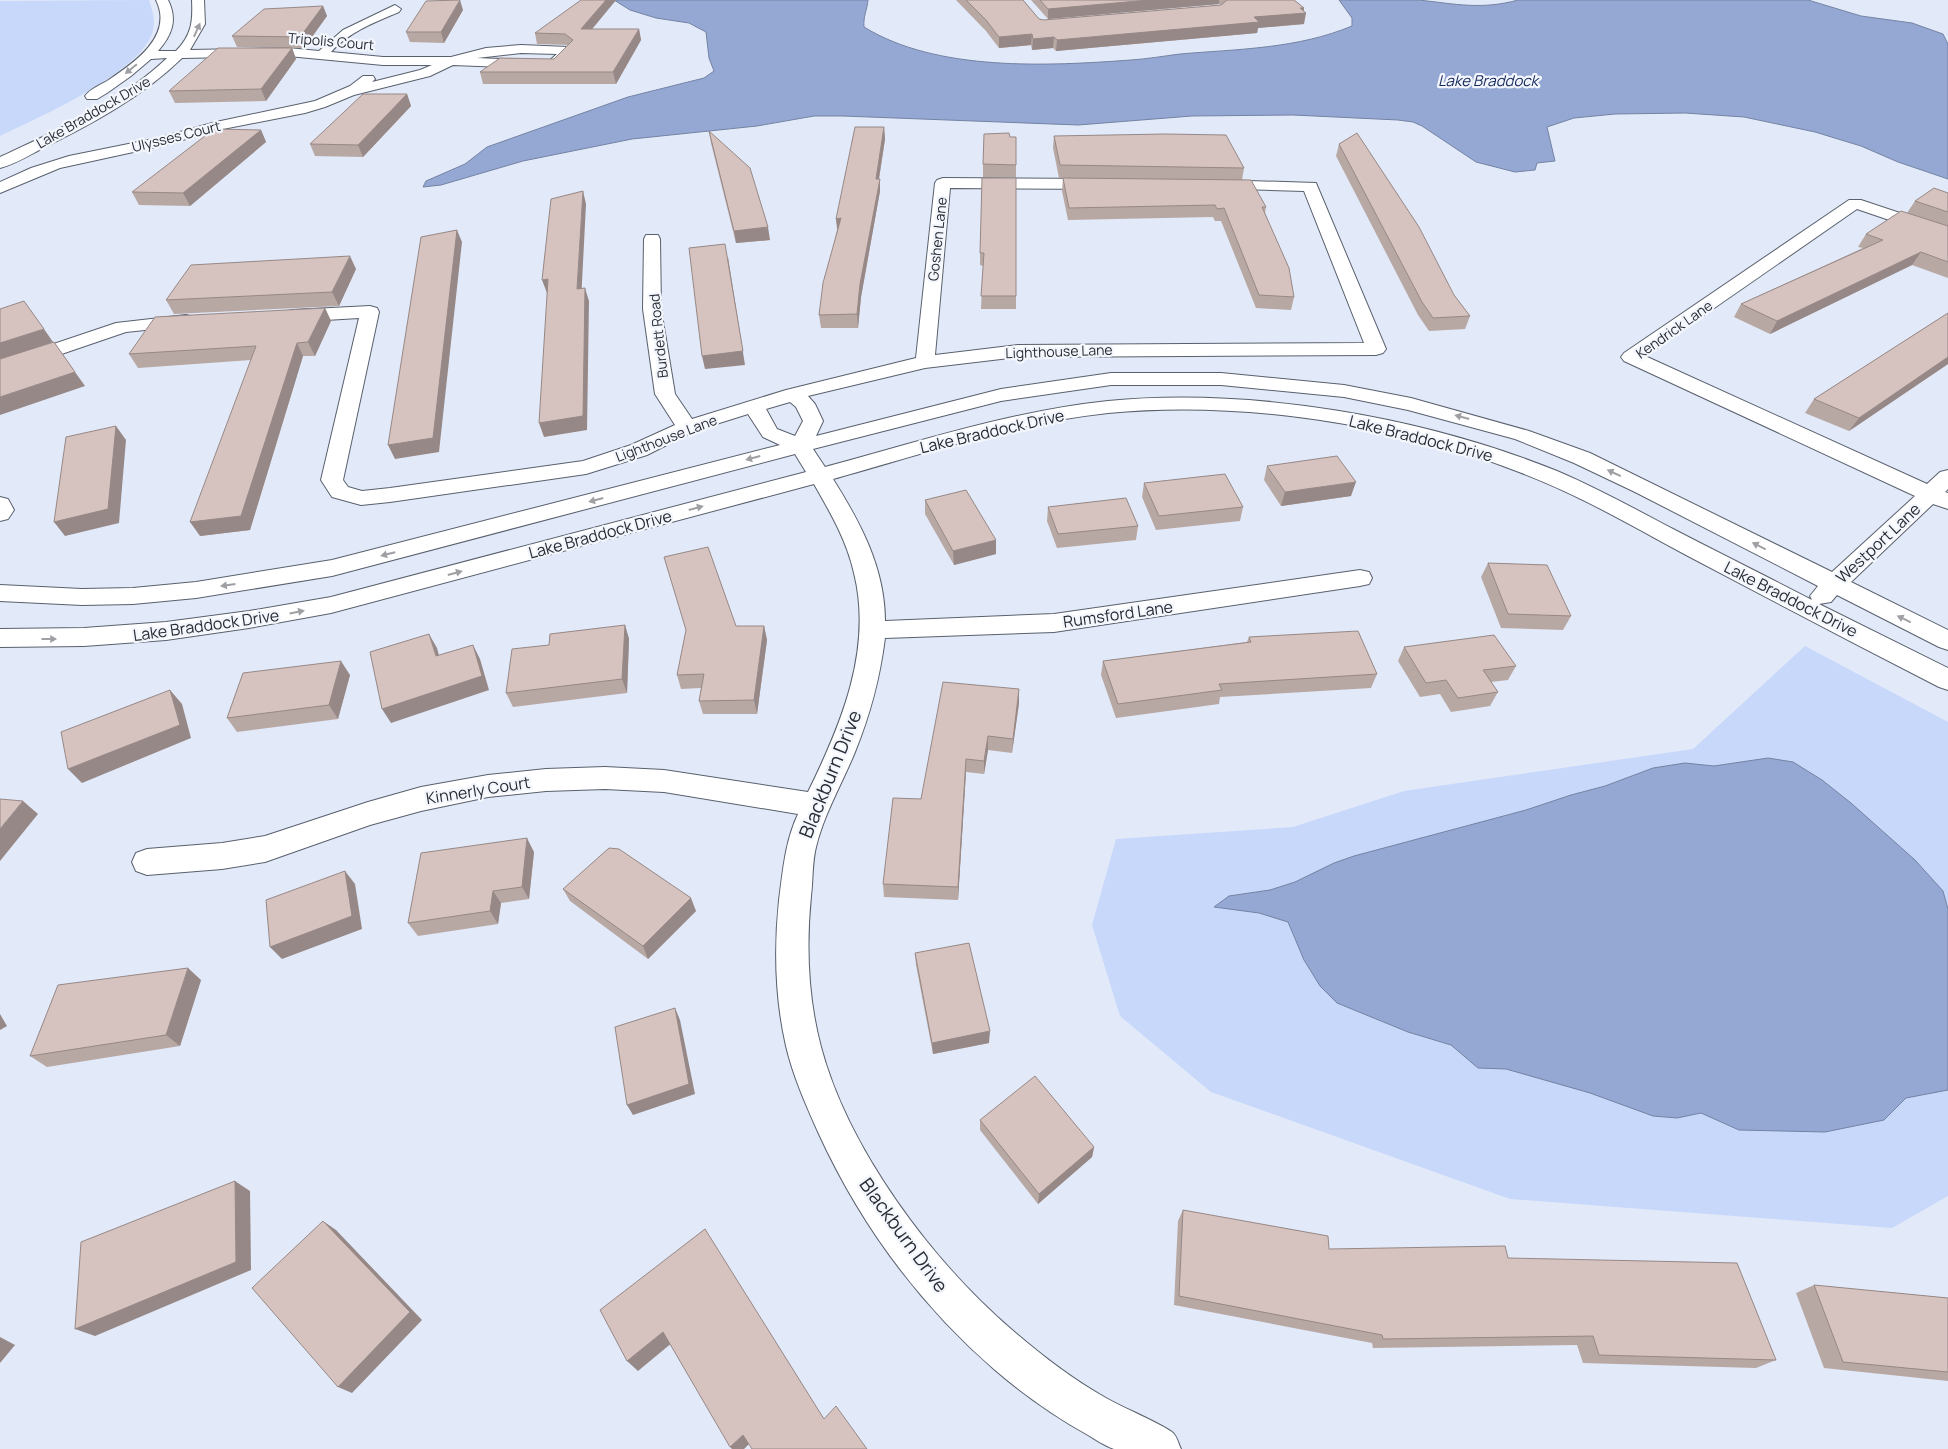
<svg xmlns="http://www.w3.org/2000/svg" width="1948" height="1449" font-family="Manrope,sans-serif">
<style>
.green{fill:#c8d8fa}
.water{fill:#94a8d3;stroke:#7483a3}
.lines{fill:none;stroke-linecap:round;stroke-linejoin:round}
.minor-casing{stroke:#59606d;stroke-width:2}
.minor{fill:#fff;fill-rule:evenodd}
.wall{fill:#b8a8a4}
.shaded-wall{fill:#968886}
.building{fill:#d6c3bf;stroke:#968886}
.oneway{fill:#9fa0a3}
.labels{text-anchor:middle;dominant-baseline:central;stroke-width:4.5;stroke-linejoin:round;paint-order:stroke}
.far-street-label{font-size:14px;fill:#292c32;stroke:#f3f6fd}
.far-water-label{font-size:15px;font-style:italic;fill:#15285c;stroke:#f3f6fd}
.street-label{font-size:16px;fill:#292c32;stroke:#f3f6fd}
.near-street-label{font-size:19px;fill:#292c32;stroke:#f3f6fd}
</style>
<rect width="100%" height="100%" fill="#e2e9f9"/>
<path class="green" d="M 149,0 C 153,12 156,21 152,34 C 137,74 38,118 0,136 L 0,1 Z
M 1805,646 L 1948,722 L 1948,1196 L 1892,1228 L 1510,1199 L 1211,1092 L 1120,1016 L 1092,925 L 1116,839 L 1293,827 L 1404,791 L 1693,749 Z"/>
<path class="water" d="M 614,0 L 868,0 C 867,10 863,17 864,27 C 937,72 1048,66 1131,60 C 1147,59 1164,56 1180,54 C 1238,49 1297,49 1352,26 L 1352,18 L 1339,0 C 1365,0 1393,0 1419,0 C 1455,4 1482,10 1518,0 L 1808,0 L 1861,16 L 1912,23 L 1943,34 L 1948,44 L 1948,179 L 1898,162 L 1861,146 L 1815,132 L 1744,117 L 1685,113 L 1615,114 L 1574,118 L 1547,127 L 1555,161 L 1537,163 L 1535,170 L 1515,172 L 1476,162 L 1422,126 L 1413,122 L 1398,120 L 1293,115 L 1192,116 L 1078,125 L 843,116 L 814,116 L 757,126 L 632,139 L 523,161 L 441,185 L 423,187 L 426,181 L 465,164 L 487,147 L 628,97 L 704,78 L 714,71 L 709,58 L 706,32 L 689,23 L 656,18 L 630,10 Z
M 1768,758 L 1793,762 L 1822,780 L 1851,803 L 1915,860 L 1943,891 L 1948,909 L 1948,1090 L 1906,1098 L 1884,1120 L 1825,1132 L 1739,1130 L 1701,1113 L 1677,1118 L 1653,1116 L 1590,1093 L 1506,1069 L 1478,1068 L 1451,1045 L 1408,1032 L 1337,1003 L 1320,986 L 1304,960 L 1288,922 L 1259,913 L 1214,907 L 1229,896 L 1270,890 L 1295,882 L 1334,863 L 1354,856 L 1526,810 L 1571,795 L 1605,786 L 1653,768 L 1685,763 L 1714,766 Z"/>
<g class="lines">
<g class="minor-casing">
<path id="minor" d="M 156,0 L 168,0 C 178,20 172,35 158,51 L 176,51 C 192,35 193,21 192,0 L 204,0 L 205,24 L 190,50 L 288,48 L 319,51 L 343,30 L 395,5 L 401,9 L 399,12 C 375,22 349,32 331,52 L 383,57 L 451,57 L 486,48 L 521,45 L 568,47 L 574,51 L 557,68 L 552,69 L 453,65 L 430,76 L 354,95 L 325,107 L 305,113 L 218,130 L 161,146 L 60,168 L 0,193 L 0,182 L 31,168 L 69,156 L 158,138 L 216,122 L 315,101 L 350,86 L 363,76 L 373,76 L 375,79 L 372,82 L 420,70 L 432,65 L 383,65 L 288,56 L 182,58 C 143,96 94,123 45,147 C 31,154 16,164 0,168 L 0,157 C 58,130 120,103 167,58 L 151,59 L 131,76 L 107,93 L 97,99 L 87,99 L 85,96 C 90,89 100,85 107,81 C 134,63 174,36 156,0 ZM 521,53 L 557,54 L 549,61 L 477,58 Z
M 943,178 L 1101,179 L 1107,181 L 1109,184 L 1107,187 L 1101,189 L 950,188 L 935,355 L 1018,345 L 1364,343 L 1304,191 L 1210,188 L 1208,185 L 1210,182 L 1216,180 L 1316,183 L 1386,349 L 1383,353 L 1376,355 L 1018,357 L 925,368 L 808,396 L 815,404 L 823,421 L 816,436 L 1001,389 L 1111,373 L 1221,373 L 1344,385 L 1411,398 L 1529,431 L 1590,453 L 1832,572 L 1915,496 L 1624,361 L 1621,357 L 1624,353 L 1849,200 L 1861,200 L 1948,229 L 1948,240 L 1857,209 L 1645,356 L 1927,484 L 1940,472 L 1948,470 L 1948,489 L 1945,492 L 1948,493 L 1948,509 L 1933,504 L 1851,582 L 1948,630 L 1948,650 L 1939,647 L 1837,595 L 1831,602 L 1819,604 L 1948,668 L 1948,690 L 1939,687 C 1855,644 1771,600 1688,556 C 1632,526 1578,494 1519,472 C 1394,424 1242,400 1108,413 C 1014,423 923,454 833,479 C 860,522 885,568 885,621 L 1054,614 L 1360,570 L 1369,572 L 1372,578 L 1369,584 L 1360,586 L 1054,632 L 885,638 C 880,678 870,715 855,752 C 842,784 824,814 816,847 C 812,863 813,880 811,896 C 806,947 808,998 821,1047 C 848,1149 932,1261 1011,1329 C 1041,1355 1072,1379 1106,1398 C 1127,1410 1152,1419 1172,1432 C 1177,1436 1178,1443 1181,1449 C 1165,1449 1126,1449 1114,1449 C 1105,1446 1095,1439 1088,1435 C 1054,1416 1024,1395 995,1370 C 919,1304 860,1224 818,1132 C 806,1105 793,1076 786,1046 C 775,998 774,948 779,900 C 783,870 785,842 798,814 L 664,792 L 605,789 L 546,791 L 488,797 L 421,811 L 370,825 L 265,862 L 222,869 L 147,875 L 136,871 L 132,862 L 136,853 L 147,849 L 222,843 L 265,836 L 368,802 L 421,787 L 488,775 L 546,769 L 605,767 L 664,770 L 808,792 C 841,725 873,649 854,573 C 847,541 830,512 814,484 L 331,613 L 249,628 L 166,640 L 84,646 L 0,647 L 0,629 L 84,628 L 166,622 L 249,611 L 331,597 L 806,472 L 795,454 L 332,576 L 196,598 L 133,604 L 82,605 L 0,601 L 0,585 L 82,589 L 133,588 L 196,582 L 332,560 L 780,445 L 763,437 L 748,414 L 694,431 L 647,455 L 586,474 L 390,502 L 361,505 L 332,497 L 321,480 L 359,318 L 292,322 L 285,320 L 283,316 L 285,312 L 292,310 L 370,306 L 377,308 L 379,312 L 343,480 L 348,487 L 362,491 L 390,488 L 583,461 L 631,445 L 675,425 L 655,394 L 643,309 L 644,239 L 646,235 L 658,235 L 660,239 L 661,309 L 675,394 L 692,419 L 786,390 L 916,358 L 935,183 L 937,180 ZM 1111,385 L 1221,385 L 1344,397 L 1408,410 L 1515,439 L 1574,463 L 1635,492 L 1818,586 L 1810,596 L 1812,600 C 1766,576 1719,553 1673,529 C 1635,509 1597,488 1557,471 C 1424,417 1251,387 1108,401 C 1012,411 918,442 825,467 L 813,449 L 1001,401 ZM 790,402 L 796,407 L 803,421 L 795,436 L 777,429 L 766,409 Z
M 186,315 L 193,317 L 195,321 L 193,325 L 126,332 L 0,375 L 0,362 L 116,323 Z
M 0,497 L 8,499 L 14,510 L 8,519 L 0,521 Z"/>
</g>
<use href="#minor" class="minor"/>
</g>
<path class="wall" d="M 616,0 L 592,29 L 639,29 L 641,40 L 616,84 L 483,84 L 480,72 L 554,59 L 568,45 L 537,44 L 535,33 Z
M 956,0 L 1023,0 L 1039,19 L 1044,20 L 1221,5 L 1219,4 L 1048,19 L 1031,0 L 1294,0 L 1304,8 L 1304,24 L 1258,28 L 1257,33 L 1056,51 L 1053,48 L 1032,50 L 1031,45 L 999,48 L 986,31 Z
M 323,6 L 327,16 L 304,48 L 237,47 L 232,36 Z
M 463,10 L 444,43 L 410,42 L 406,32 Z
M 292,48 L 296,59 L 266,101 L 175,103 L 169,91 Z
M 407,94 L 411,106 L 363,157 L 315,156 L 310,144 Z
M 884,127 L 885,139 L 879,179 L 880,179 L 880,191 L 861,297 L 858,328 L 821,328 L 819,315 L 837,230 L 836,219 Z
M 261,130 L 266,142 L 190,206 L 139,205 L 132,192 Z
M 709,131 L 770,240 L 736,243 L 711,143 Z
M 1054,136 L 1244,168 L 1242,180 L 1266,207 L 1265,213 L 1294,297 L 1291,310 L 1256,308 L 1221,221 L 1215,221 L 1213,217 L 1068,220 L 1062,191 L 1063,178 L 1215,180 L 1059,178 L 1053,148 Z
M 1010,137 L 1016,137 L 1016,177 L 983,177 L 983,164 Z
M 1339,144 L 1470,316 L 1465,329 L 1429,331 L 1418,315 L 1336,156 Z
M 1016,178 L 1016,309 L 981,309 L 983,266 L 980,265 L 980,253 Z
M 1948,193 L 1948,278 L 1912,265 L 1770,334 L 1734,317 L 1741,304 L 1863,248 L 1858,247 L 1866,234 L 1907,213 L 1915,201 Z
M 356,269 L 339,306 L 174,314 L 166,300 Z
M 325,308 L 331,321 L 315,356 L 303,356 L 250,530 L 200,536 L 251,360 L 138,368 L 129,354 Z
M 1948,313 L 1948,364 L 1849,431 L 1805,413 L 1814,399 Z
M 1267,466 L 1351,496 L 1281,506 L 1264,480 Z
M 1144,483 L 1243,507 L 1240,521 L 1156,530 L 1142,497 Z
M 925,500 L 996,554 L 954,565 L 925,514 Z
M 1048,507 L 1138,526 L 1136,540 L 1057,548 L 1047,521 Z
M 1488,563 L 1571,616 L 1563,630 L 1501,628 L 1481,577 Z
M 625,625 L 629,639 L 627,693 L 513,707 L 506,693 L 549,645 Z
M 736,626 L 764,626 L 767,640 L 757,714 L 703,714 L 699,701 L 701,688 L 681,689 L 677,675 Z
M 1249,637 L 1377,674 L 1371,688 L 1220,697 L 1219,704 L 1116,718 L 1101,675 L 1103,661 L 1247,642 Z
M 1404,647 L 1516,666 L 1508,680 L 1491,682 L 1498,692 L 1490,706 L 1451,712 L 1440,694 L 1420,697 L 1398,661 Z
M 350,675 L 338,719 L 237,732 L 227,718 Z
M 1019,689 L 1019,703 L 1012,753 L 988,750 L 984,774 L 966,772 L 958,900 L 884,897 L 883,884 L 921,799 Z
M 534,852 L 529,899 L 501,903 L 498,924 L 418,936 L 408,923 Z
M 563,889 L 696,911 L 648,959 L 570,901 Z
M 915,953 L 989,1043 L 933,1054 L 916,965 Z
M 201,980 L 180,1046 L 47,1067 L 30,1056 Z
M 980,1120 L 1094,1147 L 1092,1157 L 1038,1204 L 980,1130 Z
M 1183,1210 L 1329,1249 L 1508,1258 L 1776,1360 L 1756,1368 L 1583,1363 L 1577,1345 L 1373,1348 L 1372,1343 L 1174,1305 L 1178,1221 Z
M 1814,1285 L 1948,1298 L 1948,1381 L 1824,1368 L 1796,1293 Z"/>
<path class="shaded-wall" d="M 460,0 L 463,10 L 444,43 L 441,32 Z
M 606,0 L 616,0 L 583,40 L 581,29 Z
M 1149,0 L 1219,0 L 1219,4 L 1048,19 L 1048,9 Z
M 323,6 L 327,16 L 304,48 L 300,37 Z
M 1300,8 L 1304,8 L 1303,13 L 1306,13 L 1304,24 L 1258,28 L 1257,33 L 1056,51 L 1057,40 L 1254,17 Z
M 639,29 L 641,40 L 616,84 L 613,72 Z
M 1032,34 L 1031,45 L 999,48 L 999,37 Z
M 1054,37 L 1053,48 L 1032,50 L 1033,39 Z
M 292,48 L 296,59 L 266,101 L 261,89 Z
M 407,94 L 411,106 L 363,157 L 358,145 Z
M 884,127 L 885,139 L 877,191 L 876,179 Z
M 261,130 L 266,142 L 190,206 L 183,193 Z
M 880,179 L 880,191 L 861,297 L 858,328 L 857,314 L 860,284 Z
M 583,191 L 586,204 L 581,302 L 577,289 Z
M 841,218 L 838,232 L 836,219 Z
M 768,227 L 770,240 L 736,243 L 734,231 Z
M 457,230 L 462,242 L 439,452 L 395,459 L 388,445 Z
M 1921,252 L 1912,265 L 1770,334 L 1777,321 Z
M 350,256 L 356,269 L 339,306 L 332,292 Z
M 728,257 L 745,365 L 705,369 L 702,356 Z
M 548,279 L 552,293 L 547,293 L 542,280 Z
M 585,288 L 589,301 L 587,430 L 544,437 L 539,423 Z
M 325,308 L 331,321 L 315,356 L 308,342 Z
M 44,329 L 53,342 L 0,360 L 0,343 Z
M 297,343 L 303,356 L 250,530 L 200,536 L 190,522 Z
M 1948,357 L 1948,364 L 1849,431 L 1859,418 Z
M 75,372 L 85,386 L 0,415 L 0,397 Z
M 116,426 L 126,440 L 119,523 L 65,536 L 54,522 Z
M 1356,482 L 1351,496 L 1281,506 L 1285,492 Z
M 996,540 L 996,554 L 954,565 L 953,551 Z
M 625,625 L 629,639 L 627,693 L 622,679 Z
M 764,626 L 767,640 L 757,714 L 754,700 Z
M 429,634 L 437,648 L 443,670 L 436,656 Z
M 473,645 L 480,659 L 489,690 L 391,723 L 382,709 Z
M 341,661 L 350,675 L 338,719 L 329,705 Z
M 1019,689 L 1019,703 L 1012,753 L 1013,739 Z
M 170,690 L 182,704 L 191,738 L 82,783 L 68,769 Z
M 988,736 L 988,750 L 984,774 L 984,761 Z
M 966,759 L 966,772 L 958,900 L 958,887 Z
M 23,801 L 38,814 L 0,861 L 0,829 Z
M 527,838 L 534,852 L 529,899 L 522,887 Z
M 345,871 L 355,884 L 362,929 L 282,959 L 270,947 Z
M 493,891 L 501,903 L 498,924 L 490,911 Z
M 691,898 L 696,911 L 648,959 L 643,946 Z
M 188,968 L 201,980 L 180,1046 L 166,1035 Z
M 675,1008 L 680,1020 L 695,1094 L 633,1115 L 627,1105 Z
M 0,1014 L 7,1026 L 0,1030 Z
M 990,1031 L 989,1043 L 933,1054 L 932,1043 Z
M 1094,1147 L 1092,1157 L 1038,1204 L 1039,1194 Z
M 235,1181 L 250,1191 L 251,1270 L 95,1336 L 75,1329 Z
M 323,1221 L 336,1230 L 422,1320 L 352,1393 L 338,1387 Z
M 663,1332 L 673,1342 L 638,1371 L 627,1361 Z
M 0,1337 L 15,1345 L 0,1363 Z
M 743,1435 L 750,1443 L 744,1449 L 732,1449 L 730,1447 Z"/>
<path class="building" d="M 460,0 L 441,32 L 406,32 L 426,1 Z
M 581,0 L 606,0 L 581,29 L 639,29 L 613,72 L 480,72 L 500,58 L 554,59 L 573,40 L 565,34 L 535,33 Z
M 966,0 L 1023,0 L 1039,19 L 1044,20 L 1221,5 L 1227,0 L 1294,0 L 1304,8 L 1300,8 L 1306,13 L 1254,17 L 1259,22 L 1057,40 L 1054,37 L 1033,39 L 1032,34 L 999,37 L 986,20 Z
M 1040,0 L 1149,0 L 1048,9 Z
M 323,6 L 300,37 L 232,36 L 264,9 Z
M 218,48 L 292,48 L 261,89 L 169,91 Z
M 363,94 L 407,94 L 358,145 L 310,144 Z
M 855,127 L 884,127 L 876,179 L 880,179 L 860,284 L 857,314 L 819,315 L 823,283 L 841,218 L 836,219 Z
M 214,129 L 261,130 L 183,193 L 132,192 Z
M 709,131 L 750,168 L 768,227 L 734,231 Z
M 1009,133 L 1010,137 L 1016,137 L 1016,165 L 983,164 L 984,134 Z
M 1357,133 L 1419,227 L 1454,295 L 1470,316 L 1433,318 L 1422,302 L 1339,144 Z
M 1165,134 L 1226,135 L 1244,168 L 1060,165 L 1054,136 Z
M 982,178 L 1016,178 L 1016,296 L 981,296 L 984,253 L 980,253 Z
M 1063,178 L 1251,180 L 1266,207 L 1262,207 L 1289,268 L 1294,297 L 1259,295 L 1224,208 L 1217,209 L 1215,205 L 1069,208 Z
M 1934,188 L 1948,193 L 1948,212 L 1915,201 Z
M 583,191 L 577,289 L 585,288 L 583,416 L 539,423 L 548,279 L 542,280 L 551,199 Z
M 1901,211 L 1948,226 L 1948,262 L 1921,252 L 1777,321 L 1741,304 L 1883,240 L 1866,234 Z
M 457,230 L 433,438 L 388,445 L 421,237 Z
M 725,244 L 743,351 L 702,356 L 689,248 Z
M 350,256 L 332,292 L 166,300 L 191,265 Z
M 24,301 L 44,329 L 0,343 L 0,309 Z
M 325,308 L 308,342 L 297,343 L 241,516 L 190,522 L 256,346 L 129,354 L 155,317 Z
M 1948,313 L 1948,357 L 1859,418 L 1814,399 Z
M 54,342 L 75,372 L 0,397 L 0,359 Z
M 116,426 L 108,509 L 54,522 L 66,437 Z
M 1337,456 L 1356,482 L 1285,492 L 1267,466 Z
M 1225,474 L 1243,507 L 1159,516 L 1144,483 Z
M 966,490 L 996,540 L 953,551 L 925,500 Z
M 1126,498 L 1138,526 L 1058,534 L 1048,507 Z
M 708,547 L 736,626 L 764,626 L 754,700 L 699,701 L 704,674 L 677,675 L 686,630 L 664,557 Z
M 1488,563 L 1547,565 L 1571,616 L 1508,614 Z
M 625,625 L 622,679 L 506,693 L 512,649 L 549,645 L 550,634 Z
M 1358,631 L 1377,674 L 1219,684 L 1222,690 L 1118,704 L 1103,661 L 1251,642 L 1249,637 Z
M 429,634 L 436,656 L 473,645 L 482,676 L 382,709 L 370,652 Z
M 1494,635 L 1516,666 L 1483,670 L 1498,692 L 1458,698 L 1446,680 L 1426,683 L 1404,647 Z
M 341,661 L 329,705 L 227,718 L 243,673 Z
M 943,682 L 1019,689 L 1013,739 L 988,736 L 984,761 L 966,759 L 958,887 L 883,884 L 893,798 L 921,799 Z
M 170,690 L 180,725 L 68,769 L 61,732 Z
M 0,799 L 23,801 L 0,829 Z
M 527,838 L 522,887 L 493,891 L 490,911 L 408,923 L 421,853 Z
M 609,848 L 619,849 L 691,898 L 643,946 L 563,889 Z
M 345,871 L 352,916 L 270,947 L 266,900 Z
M 969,943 L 990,1031 L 932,1043 L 915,953 Z
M 188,968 L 166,1035 L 30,1056 L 58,985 Z
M 675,1008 L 689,1084 L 627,1105 L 615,1027 Z
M 1035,1076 L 1094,1147 L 1039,1194 L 980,1120 Z
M 235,1181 L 236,1262 L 75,1329 L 81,1242 Z
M 1183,1210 L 1328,1236 L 1329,1249 L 1505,1246 L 1508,1258 L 1737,1263 L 1776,1360 L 1599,1355 L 1593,1336 L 1383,1339 L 1382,1335 L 1179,1296 Z
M 323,1221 L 410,1312 L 338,1387 L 252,1288 Z
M 705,1229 L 824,1419 L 836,1406 L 867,1449 L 752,1449 L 743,1435 L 730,1447 L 663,1332 L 627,1361 L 600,1310 Z
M 1814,1285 L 1948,1298 L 1948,1372 L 1843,1362 Z"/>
<defs><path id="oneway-solid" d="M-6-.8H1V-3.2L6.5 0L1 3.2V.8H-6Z" transform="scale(1.25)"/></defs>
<g class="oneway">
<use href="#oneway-solid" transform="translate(197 30) rotate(-66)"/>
<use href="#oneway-solid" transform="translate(131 69) rotate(141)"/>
<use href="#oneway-solid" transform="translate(1462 417) rotate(-165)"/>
<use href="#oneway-solid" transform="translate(753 458) rotate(165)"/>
<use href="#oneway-solid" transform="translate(1614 473) rotate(-155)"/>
<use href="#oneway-solid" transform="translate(596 500) rotate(165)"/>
<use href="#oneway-solid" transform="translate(696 508) rotate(-15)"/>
<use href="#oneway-solid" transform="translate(1759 546) rotate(-153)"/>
<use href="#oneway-solid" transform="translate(388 554) rotate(166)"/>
<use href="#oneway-solid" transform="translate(455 573) rotate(-15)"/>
<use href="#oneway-solid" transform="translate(228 585) rotate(172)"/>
<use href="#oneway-solid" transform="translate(297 612) rotate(-11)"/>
<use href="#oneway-solid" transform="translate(1904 619) rotate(-154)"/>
<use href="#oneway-solid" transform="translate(49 639)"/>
</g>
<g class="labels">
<g class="far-street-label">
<text transform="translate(331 41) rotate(5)">Tripolis Court</text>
<text transform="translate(93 112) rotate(-30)">Lake Braddock Drive</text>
<text transform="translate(176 136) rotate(-14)">Ulysses Court</text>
<text transform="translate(937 239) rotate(-84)">Goshen Lane</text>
<text transform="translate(1674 329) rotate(-35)">Kendrick Lane</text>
<text transform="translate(658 336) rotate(-96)">Burdett Road</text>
<text transform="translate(1059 351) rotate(-2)">Lighthouse Lane</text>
<text transform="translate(666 438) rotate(-21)">Lighthouse Lane</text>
</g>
<g class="far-water-label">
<text x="1488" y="80">Lake Braddock</text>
</g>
<g class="street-label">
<text transform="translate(992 431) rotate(-13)">Lake Braddock Drive</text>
<text transform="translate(1421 438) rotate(14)">Lake Braddock Drive</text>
<text transform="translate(600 534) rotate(-15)">Lake Braddock Drive</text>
<text transform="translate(1878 543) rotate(-43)">Westport Lane</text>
<text transform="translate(1791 599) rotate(27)">Lake Braddock Drive</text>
<text transform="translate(1118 614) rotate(-8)">Rumsford Lane</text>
<text transform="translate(206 625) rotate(-8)">Lake Braddock Drive</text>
<text transform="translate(478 790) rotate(-9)">Kinnerly Court</text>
</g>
<g class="near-street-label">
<text transform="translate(830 774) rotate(-68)">Blackburn Drive</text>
<text transform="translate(904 1235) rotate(54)">Blackburn Drive</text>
</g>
</g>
</svg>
